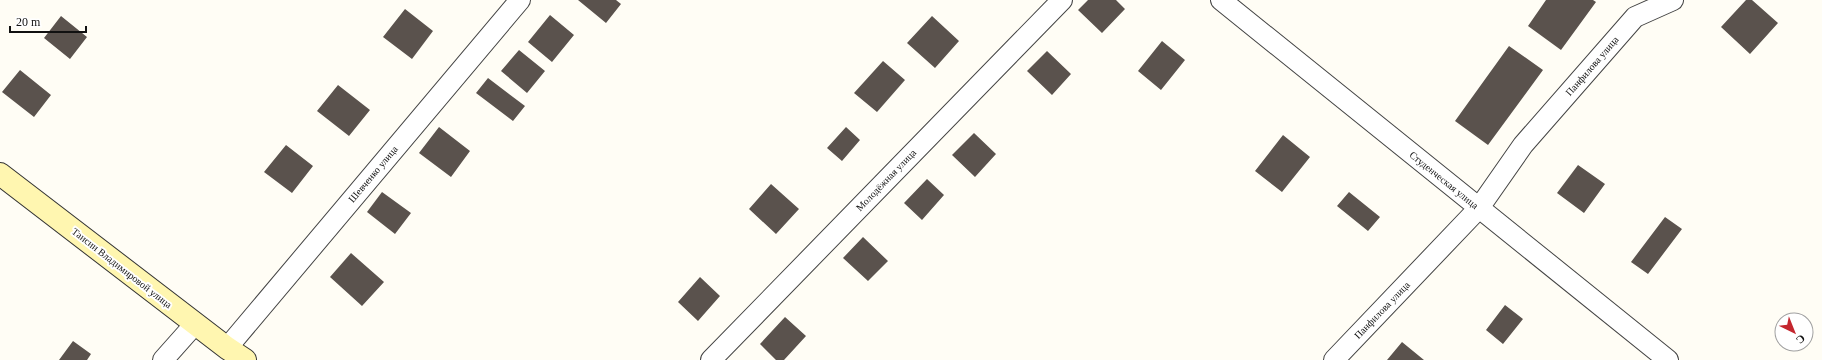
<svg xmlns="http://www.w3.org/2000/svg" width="1822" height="360" font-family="Georgia,serif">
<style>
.building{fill:#5a524d}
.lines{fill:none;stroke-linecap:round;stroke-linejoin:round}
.street-casing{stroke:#444;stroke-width:22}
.secondary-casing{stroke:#333;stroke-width:24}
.street{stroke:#fff;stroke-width:20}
.secondary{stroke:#fff6b0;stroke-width:22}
.labels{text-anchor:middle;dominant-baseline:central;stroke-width:4;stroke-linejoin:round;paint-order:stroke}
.street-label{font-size:10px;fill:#111;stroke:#fff}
</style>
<rect width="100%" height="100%" fill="#fffdf5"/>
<path class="building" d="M 578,0 L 616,0 L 621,4 L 606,23 Z
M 1088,0 L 1116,0 L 1125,9 L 1102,33 L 1078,10 Z
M 1546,0 L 1593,0 L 1596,2 L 1561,50 L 1528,26 Z
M 1746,0 L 1752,0 L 1778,23 L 1750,54 L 1721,27 Z
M 405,9 L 433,31 L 412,59 L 383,37 Z
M 550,15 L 574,35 L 552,62 L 528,42 Z
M 61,16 L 87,37 L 70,59 L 44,38 Z
M 932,16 L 959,41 L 935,68 L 907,43 Z
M 1162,41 L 1185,60 L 1161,90 L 1138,71 Z
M 1509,46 L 1543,70 L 1488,145 L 1455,121 Z
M 519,50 L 545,71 L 527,93 L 501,71 Z
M 1047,51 L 1071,74 L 1052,95 L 1027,71 Z
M 883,61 L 905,80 L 877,112 L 854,93 Z
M 20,70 L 51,95 L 34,117 L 2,92 Z
M 488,78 L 525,106 L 513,121 L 476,93 Z
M 338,85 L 370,110 L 349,136 L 317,111 Z
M 439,127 L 470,151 L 451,177 L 419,153 Z
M 846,127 L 860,140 L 842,161 L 827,148 Z
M 974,133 L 996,154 L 975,177 L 952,155 Z
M 1283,135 L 1310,157 L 1282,192 L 1255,171 Z
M 286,145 L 313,166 L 292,193 L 264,172 Z
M 1578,165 L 1605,184 L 1584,213 L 1557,193 Z
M 927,179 L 944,195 L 922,220 L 904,203 Z
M 771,184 L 799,209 L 776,234 L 749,209 Z
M 382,192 L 411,213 L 395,234 L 367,212 Z
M 1349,192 L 1380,217 L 1368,231 L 1337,206 Z
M 1665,217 L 1682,229 L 1648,274 L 1631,262 Z
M 863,237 L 888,261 L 868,281 L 843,258 Z
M 351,253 L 384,282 L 362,306 L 330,277 Z
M 700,277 L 720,296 L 698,321 L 678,302 Z
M 1505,305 L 1523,319 L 1503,344 L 1486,330 Z
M 785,317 L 806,336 L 784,360 L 776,360 L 760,344 Z
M 73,341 L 91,354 L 87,360 L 59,360 Z
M 1402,342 L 1424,360 L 1387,360 Z"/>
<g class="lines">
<g class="street-casing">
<path id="street" d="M 1221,0 L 1668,360
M 227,348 L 520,0
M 163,360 L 195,324
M 711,360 L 1062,0
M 1334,360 L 1479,208 L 1523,145 L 1635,17 L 1673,0"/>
</g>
<g class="secondary-casing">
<path id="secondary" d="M 0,174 L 227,348 L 245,360"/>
</g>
<use href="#street" class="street"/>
<use href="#secondary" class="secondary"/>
</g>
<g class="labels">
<g class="street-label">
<text transform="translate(1592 66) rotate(-49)">Панфилова улица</text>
<text transform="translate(373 174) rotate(-50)">Шевченко улица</text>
<text transform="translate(886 180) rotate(-46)">Молодёжная улица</text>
<text transform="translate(1444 180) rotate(39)">Студенческая улица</text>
<text transform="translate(122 268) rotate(38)">Таисии Владимировой улица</text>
<text transform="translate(1382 310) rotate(-46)">Панфилова улица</text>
</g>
</g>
<g transform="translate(1794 332) rotate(137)"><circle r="19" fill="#ffffff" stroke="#a0a0a0"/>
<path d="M0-3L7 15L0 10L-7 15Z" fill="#c4262e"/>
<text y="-6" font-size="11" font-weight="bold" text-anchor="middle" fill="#111111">С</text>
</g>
<path d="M10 26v6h76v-6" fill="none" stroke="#111111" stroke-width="2"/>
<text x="16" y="26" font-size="12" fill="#111111" stroke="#ffffff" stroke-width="3" paint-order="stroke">20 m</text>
</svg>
